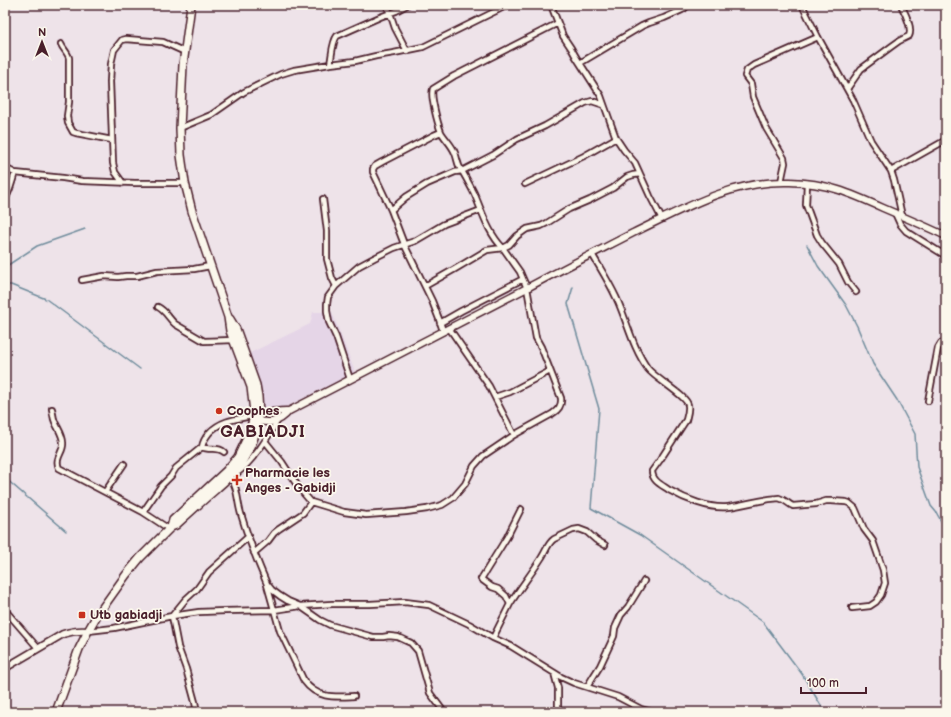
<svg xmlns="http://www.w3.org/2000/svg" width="951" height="717" font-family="'Balsamiq Sans',sans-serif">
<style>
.built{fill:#e5d5e7}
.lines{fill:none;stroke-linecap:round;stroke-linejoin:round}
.stream{stroke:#6f8c9c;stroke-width:1.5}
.minor-casing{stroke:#4a1f2b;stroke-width:8}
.tertiary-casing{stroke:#4a1f2b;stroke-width:9}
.primary-casing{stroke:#4a1f2b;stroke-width:10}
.minor{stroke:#fbf7ec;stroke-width:4.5}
.tertiary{stroke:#fbf7ec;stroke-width:6}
.primary{stroke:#fbf7ec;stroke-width:7}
.poi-dot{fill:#c8321e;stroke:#fbf7ec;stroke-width:1.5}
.labels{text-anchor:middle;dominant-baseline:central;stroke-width:3.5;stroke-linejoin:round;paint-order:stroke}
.poi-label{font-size:13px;font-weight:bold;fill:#4a1f2b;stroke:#fbf7ec;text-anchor:start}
.district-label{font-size:17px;font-weight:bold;letter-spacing:1px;fill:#4a1f2b;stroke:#fbf7ec}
</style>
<rect width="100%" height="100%" fill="#eee3e9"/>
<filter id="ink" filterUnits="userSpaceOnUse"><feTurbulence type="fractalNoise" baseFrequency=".025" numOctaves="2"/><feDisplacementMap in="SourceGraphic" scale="8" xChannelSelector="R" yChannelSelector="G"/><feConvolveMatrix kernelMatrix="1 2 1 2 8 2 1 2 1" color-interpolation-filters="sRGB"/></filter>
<g filter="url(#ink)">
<path class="built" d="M 313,312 L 332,312 L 355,372 L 288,406 L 263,410 L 261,398 L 248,354 L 310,324 Z"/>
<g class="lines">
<path class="stream" d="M 807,245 L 818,266 L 846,305 L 857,326 L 873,364 L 897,400 L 915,434 L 917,467 L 931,506 L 936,512 L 946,530
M 5,267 L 37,246 L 85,229
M 5,285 L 11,285 L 46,299 L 140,369
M 573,287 L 568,304 L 599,409 L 591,508 L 640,535 L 763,622 L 802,674 L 825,712
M 5,478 L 66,531"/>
<g class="minor-casing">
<path id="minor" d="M 386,5 L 390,13 L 395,28 L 407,51
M 551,5 L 563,36 L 571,48 L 576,57 L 601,96 L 616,138 L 624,150 L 635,163 L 650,196 L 662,219
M 802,5 L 818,37 L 853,100 L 871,141 L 891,171 L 894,180 L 902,216
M 61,44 C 63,49 68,53 69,58 L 69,102 L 67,116 L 68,123 L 73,132 L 76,133 L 112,140
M 580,63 L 642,26 L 649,23 L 664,18 L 682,10 L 684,9 L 688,5
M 330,64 C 332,56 332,42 337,36 L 380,17 L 396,11 L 407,5
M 847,89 L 861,69 L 892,46 L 899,41 L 909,36 C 913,28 905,13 901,5
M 604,105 L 592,101 L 585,103 L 545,126 L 517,139 L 493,155 L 462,171 C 466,178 470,185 474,193 C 482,211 488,233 503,248 L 509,245 L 517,236 L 524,231 L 527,229 L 541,226 L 547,223 L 569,209 L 590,200 L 613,188 L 627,177 L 633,175 L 640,174
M 180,128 L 211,115 L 244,92 L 281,74 L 294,70 L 330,64 L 355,61 L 376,56 L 394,53 L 423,47 L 508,5
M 441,132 L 434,135 L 382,162 L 375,166 L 373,169 L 373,172 L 391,210 L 404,244 L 432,301 L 439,319 L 443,331
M 5,168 L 15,173 L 63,178 L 82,181 L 135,183 L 185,183
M 891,171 L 946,140
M 781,182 L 785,163 L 784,158 L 766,128 L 753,97 L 751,84 L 745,76 L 747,70 L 754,65 L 818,37
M 123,183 L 115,172 L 113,163 L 110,82 L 111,64 L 114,50 L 122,40 L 126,39 L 163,42 L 185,52
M 807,183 L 806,205 L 817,235 L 822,243 L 839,264 L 848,282 L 856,292
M 525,184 L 584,156 L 616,138
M 5,199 C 10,192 12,181 15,173
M 323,199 L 327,231 L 327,259 L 332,278 L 336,286
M 391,210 L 406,197 L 427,184 L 455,172 L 462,171 C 457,165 458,160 455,153 C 452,145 445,139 441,132 C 438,124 430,96 433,89 L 454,76 L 558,23
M 895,213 L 900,224 L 906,231 L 946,256
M 592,254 C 600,268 609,282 616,297 C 627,320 632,347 648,369 C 656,379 687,396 688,405 C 689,410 687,416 686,420 L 660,460 L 652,471 C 652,481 662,485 669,490 C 685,499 709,509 728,507 C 745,505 762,499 779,498 C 786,500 788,504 793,506 L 816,504 L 826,501 L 831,501 L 846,502 L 849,503 L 855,508 L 864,529 L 873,541 L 883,570 L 885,583 L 881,595 L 876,602 L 870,606 L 852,608
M 82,280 L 104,276 L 118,277 L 126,276 L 137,276 L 157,271 L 194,269 L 210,266
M 158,307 C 166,311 169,319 175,324 L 204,341 L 234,340
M 440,323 L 461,311 L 523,279
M 449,328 L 489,386 L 514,435
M 350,379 L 336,337 L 329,322 L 327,311 L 327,304 L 328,297 L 336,286 L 359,266 L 374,258 L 394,248 L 415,241 L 444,224 L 481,210
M 495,397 L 510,392 L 550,371
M 928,401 L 938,348 L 941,343 L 946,341
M 52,409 C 53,413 53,418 55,422 C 58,429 63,435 63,443 C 64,452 54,458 59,468 L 143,512 L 169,529
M 265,441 L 282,462 L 299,488 L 311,502 L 344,512 L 366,515 L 406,512 L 427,509 L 442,505 L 453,498 L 465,484 L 474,466 L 483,456 L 514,435 L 552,414 C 558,410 562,406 561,398 L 541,347 L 536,338 L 527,288 L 523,279 L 520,272 L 503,248 L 487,250 L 455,269 L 425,286
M 202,447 C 209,451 218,446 224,452
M 236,474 C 254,460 266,440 278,420
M 229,475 C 238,486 237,501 241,514 C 248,538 257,561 267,584 L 272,590 L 280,596 L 288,601 L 300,606 L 332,604 L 370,604 L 405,602 L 429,605 L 469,624 L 493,638 L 511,646 L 561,677 L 574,683 L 618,697 L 641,709 L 652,712
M 105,492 L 124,464
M 143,512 L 161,486 L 171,476 L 176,468 L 202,447 C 203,441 205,438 209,433 C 221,420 237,419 253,416
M 254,553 L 268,541 L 274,533 L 279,529 L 303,513 L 311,502
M 267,585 L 280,631 L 304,681 C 317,699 335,697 354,696
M 510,604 C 520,588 532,573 542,557 C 546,551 548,543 554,539 L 573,530 L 579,529 L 587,532 L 596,540 L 605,545
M 5,610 L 38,648
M 88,631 L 114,628 L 172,616 L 185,600 L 197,589 L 209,572 L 248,537
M 493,638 L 510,604 L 506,596 L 498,589 L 492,587 L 481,579 L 507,537 L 521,509
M 554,673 L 558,688 L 558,712
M 587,687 L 593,677 L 600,666 L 614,636 L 615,628 L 621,615 L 628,607 L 644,581
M 194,712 L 196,707 L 195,702 L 186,669 L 178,647 L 172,616 L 199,612 L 225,611 L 274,610 L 300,606 L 320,620 L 330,625 L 373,637 L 383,637 L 389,636 L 398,637 L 411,643 L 418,651 L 430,693 L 444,712"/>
</g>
<g class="tertiary-casing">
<path id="tertiary" d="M 255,412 C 265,415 277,410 289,411
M 254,420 C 269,424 279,423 289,411 C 368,370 448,329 527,288 C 562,269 598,251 633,233 C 683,209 732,180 790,182 C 827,183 850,193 883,208 C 904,217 925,226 946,236
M 5,668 L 63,634 C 72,631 79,630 88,631"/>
</g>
<g class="primary-casing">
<path id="primary" d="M 171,527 L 173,520 L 226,471 L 238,457 L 247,438 L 253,420 L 254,412 L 251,387 L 230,331 L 228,317 L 192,211 L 185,183 L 181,155 L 180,128 L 183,65 L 191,5
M 56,712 L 79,649 L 88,631 L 96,617 L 126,575 L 140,558 L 171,527 L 176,525 C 189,513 202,501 215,490 C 221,484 229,478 235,471 C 256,447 263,415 256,385 L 236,329 L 230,319"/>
</g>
<use href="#minor" class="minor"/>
<use href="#tertiary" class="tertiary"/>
<use href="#primary" class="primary"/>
</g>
</g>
<g class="poi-dot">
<circle cx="219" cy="411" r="4"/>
<path d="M235 474h4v4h4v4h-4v4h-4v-4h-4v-4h4z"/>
<rect x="78" y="611" width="8" height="8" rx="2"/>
</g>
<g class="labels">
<g class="poi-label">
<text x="227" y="411">Coophes</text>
<text x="245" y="473">Pharmacie les<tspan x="245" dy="15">Anges - Gabidji</tspan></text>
<text x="90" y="615">Utb gabiadji</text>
</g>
<g class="district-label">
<text x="263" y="432">GABIADJI</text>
</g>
</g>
<rect width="951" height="717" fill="none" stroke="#fbf7ec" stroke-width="20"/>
<rect x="10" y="10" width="931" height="697" fill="none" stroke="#4a1f2b" stroke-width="1.5" filter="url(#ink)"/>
<g transform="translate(42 42)" stroke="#fbf7ec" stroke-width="3" paint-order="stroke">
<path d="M0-3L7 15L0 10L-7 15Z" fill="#4a1f2b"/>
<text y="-6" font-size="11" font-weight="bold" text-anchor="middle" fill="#4a1f2b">N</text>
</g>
<path d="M801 687v6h65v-6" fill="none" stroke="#4a1f2b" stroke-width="2"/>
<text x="807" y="687" font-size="12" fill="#4a1f2b" stroke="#fbf7ec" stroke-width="3" paint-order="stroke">100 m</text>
</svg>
